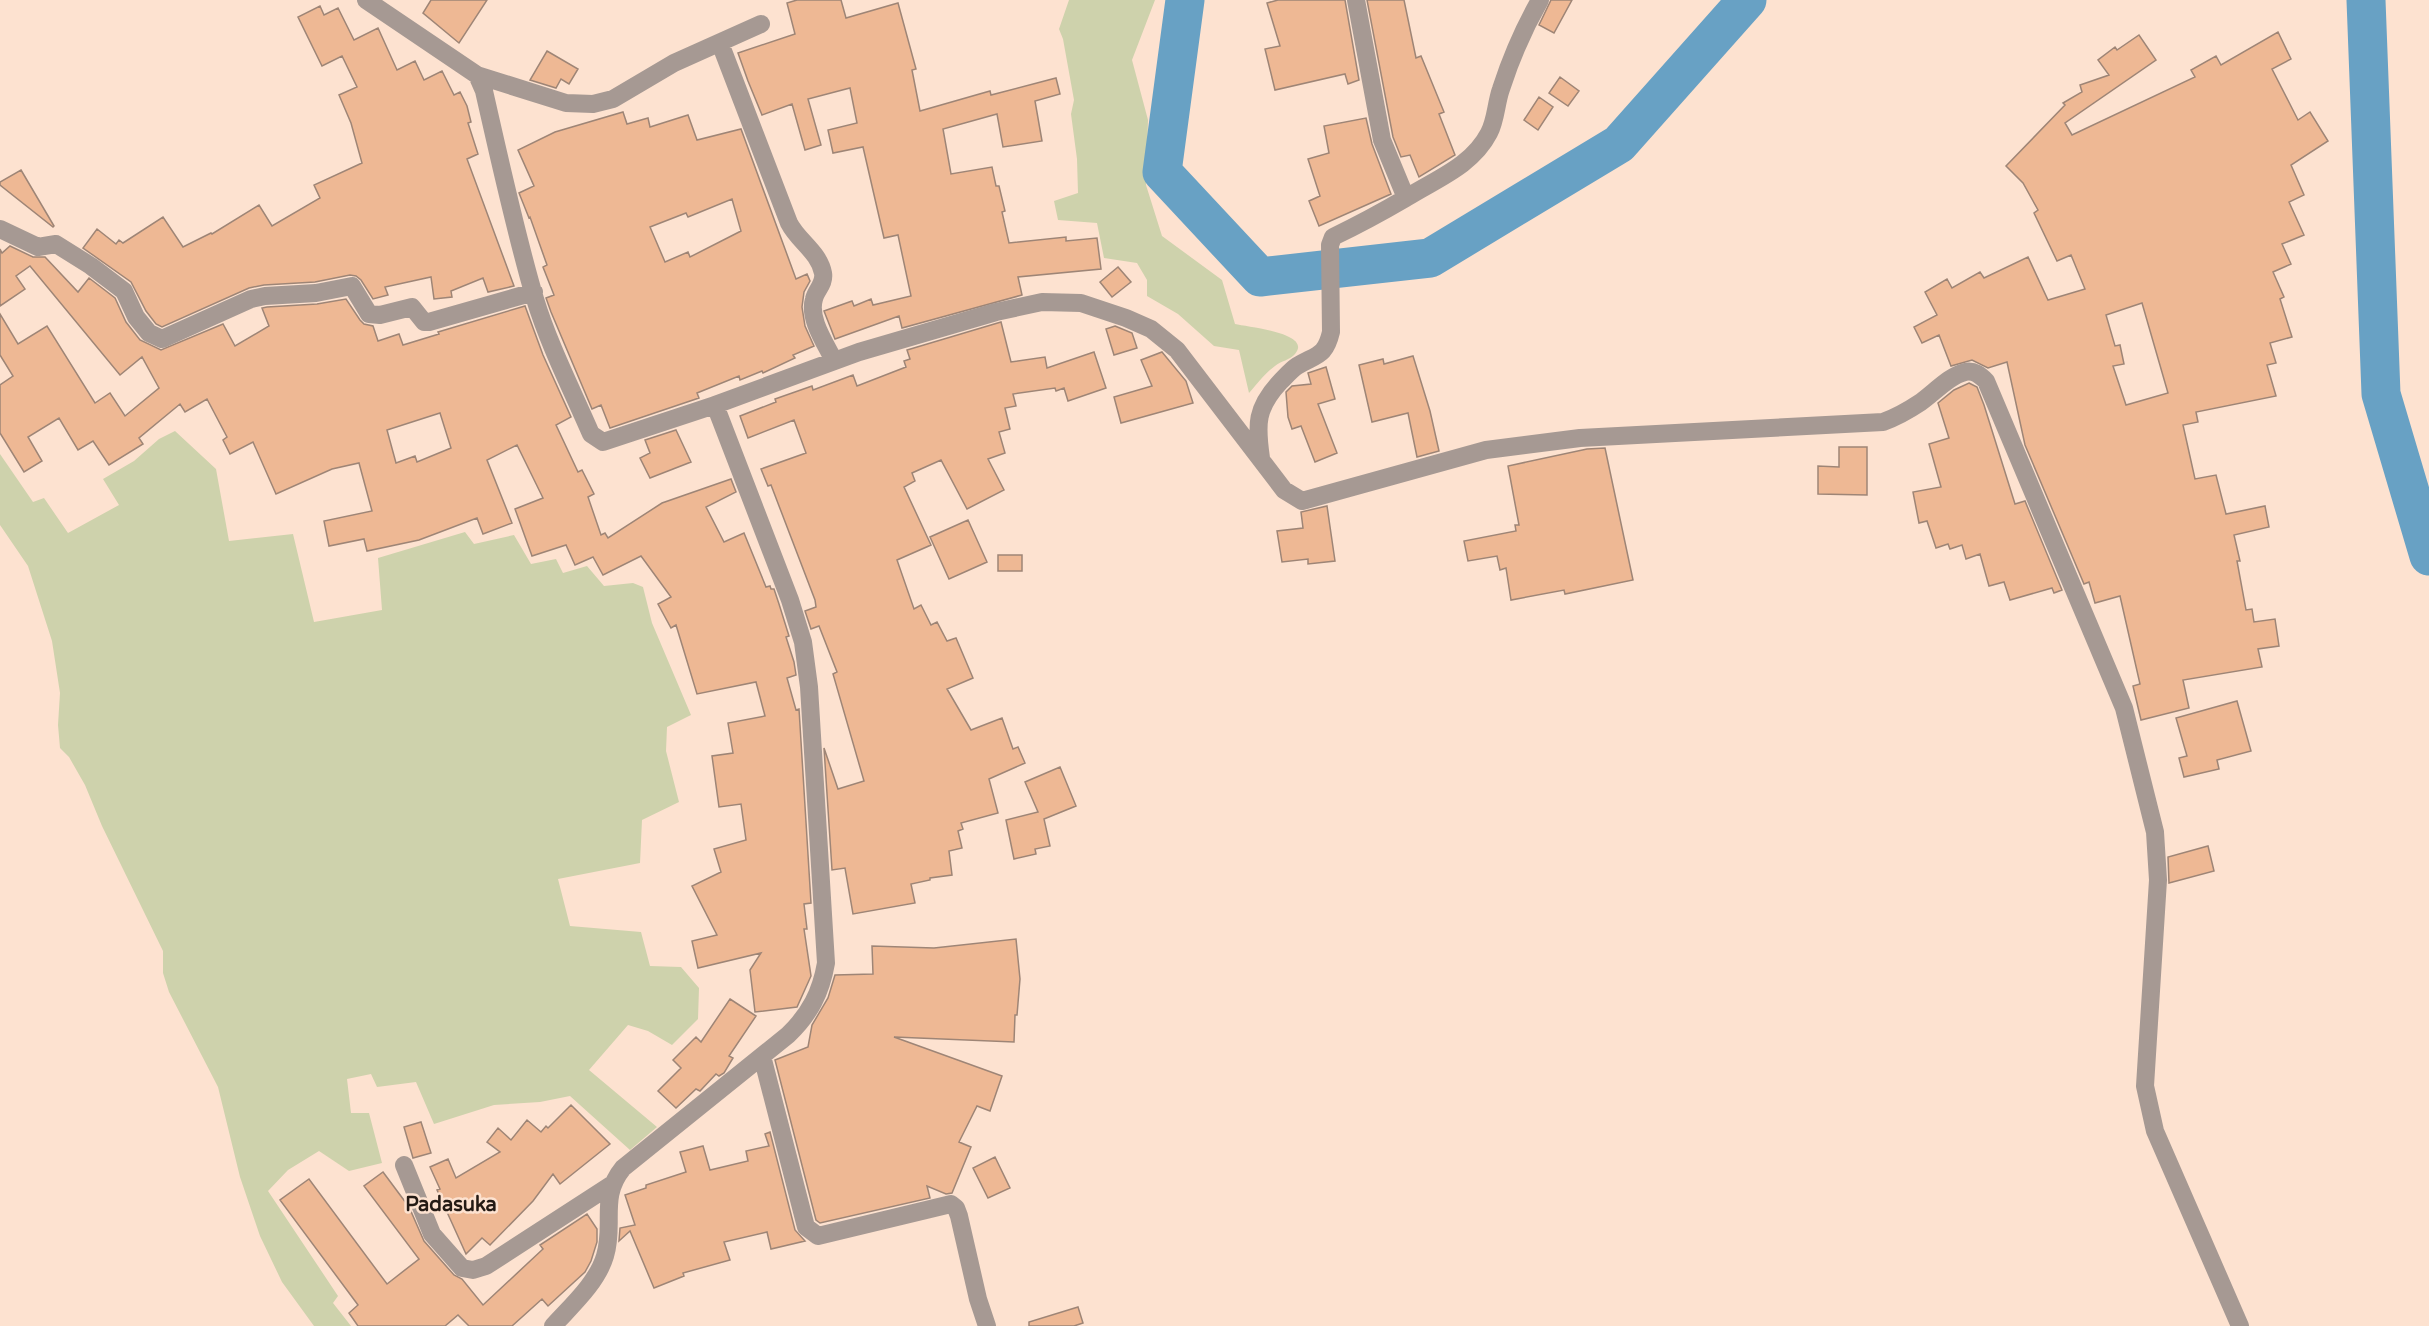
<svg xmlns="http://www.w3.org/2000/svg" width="2429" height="1326" font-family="'Varela Round',sans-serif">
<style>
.green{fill:#ced2ac}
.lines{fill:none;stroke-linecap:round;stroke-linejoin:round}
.river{stroke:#68a1c4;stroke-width:39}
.building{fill:#eeb894;stroke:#9e8576;stroke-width:1.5;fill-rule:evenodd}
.minor{stroke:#a69993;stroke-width:18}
.labels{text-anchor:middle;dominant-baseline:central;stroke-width:5;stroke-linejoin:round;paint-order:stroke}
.quarter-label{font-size:20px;font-weight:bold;fill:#241a14;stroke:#fde2d0}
</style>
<rect width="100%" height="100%" fill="#fde2d0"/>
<path class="green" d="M 1069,0 L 1155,0 L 1132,60 L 1148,120 L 1146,185 L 1162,236 L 1222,280 L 1235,324 C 1248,327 1313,333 1295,354 C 1290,360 1281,361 1275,366 C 1265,373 1257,384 1249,393 L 1239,350 L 1214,346 L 1178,314 L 1147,296 L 1147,280 L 1137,263 L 1104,258 L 1097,223 L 1058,220 L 1054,201 L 1078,193 L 1077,159 L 1071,114 L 1074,100 L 1063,39 L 1059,29 Z
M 175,431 L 216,469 L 229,541 L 293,534 L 314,622 L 382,610 L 378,558 L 465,532 L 474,544 L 514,535 L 531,564 L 556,559 L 563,573 L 587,566 L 604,586 L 633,583 L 643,587 L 652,623 L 691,715 L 667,727 L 666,751 L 679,802 L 642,820 L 640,863 L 558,879 L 570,926 L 641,932 L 650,966 L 681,967 L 699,988 L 698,1019 L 672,1045 L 648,1031 L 628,1025 L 589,1070 L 657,1127 L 630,1150 L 570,1096 L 540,1102 L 494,1105 L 434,1124 L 416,1082 L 377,1087 L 371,1074 L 347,1079 L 351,1113 L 369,1113 L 382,1163 L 349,1171 L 319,1151 L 288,1170 L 268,1191 L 338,1296 L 333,1303 L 351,1326 L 314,1326 L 282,1282 L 260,1236 L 240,1177 L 218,1087 L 169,992 L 163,973 L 163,951 L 102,826 L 85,785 L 69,757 L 60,748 L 58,725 L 60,693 L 52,641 L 28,566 L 0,525 L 0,454 L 33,502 L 44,498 L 68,533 L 119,505 L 103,479 L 134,461 L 159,439 Z"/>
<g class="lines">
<path class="river" d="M 1185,0 L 1162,172 L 1260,277 L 1430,258 L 1619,144 L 1747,0
M 2366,0 L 2381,394 L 2429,556"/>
</g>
<path class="building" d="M 431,0 L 487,0 L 459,43 L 423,13 Z
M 797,0 L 841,0 L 846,18 L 898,3 L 916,69 L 912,70 L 920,111 L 990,91 L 991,95 L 1056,78 L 1060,94 L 1035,101 L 1042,141 L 1003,147 L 997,114 L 943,129 L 951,174 L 992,167 L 996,186 L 999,186 L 1005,211 L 1002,212 L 1009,243 L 1066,237 L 1066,241 L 1097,238 L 1101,269 L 1018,277 L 1022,295 L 902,328 L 899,316 L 835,339 L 824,311 L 852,301 L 854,306 L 871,299 L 873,305 L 911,296 L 898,235 L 884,238 L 863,147 L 833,153 L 828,130 L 857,123 L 850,88 L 808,99 L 821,145 L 805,150 L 792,104 L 762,115 L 748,81 L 738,53 L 795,34 L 787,3 Z
M 1278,0 L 1345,0 L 1359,80 L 1348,84 L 1345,74 L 1275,90 L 1265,49 L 1280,46 L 1267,3 Z
M 1367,0 L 1404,0 L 1416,58 L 1421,56 L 1444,112 L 1439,114 L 1455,155 L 1419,177 L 1410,155 L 1401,157 L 1393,137 Z
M 1551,0 L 1572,0 L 1554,33 L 1539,25 Z
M 320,6 L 324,15 L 338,8 L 354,40 L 378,28 L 397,70 L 415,61 L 424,80 L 442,71 L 454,95 L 460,92 L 467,106 L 471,122 L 468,123 L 478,154 L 467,159 L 514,286 L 488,292 L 483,278 L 451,291 L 452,297 L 434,299 L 431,277 L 385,287 L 388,295 L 373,299 L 361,280 L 356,276 L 350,275 L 315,282 L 264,285 L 249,288 L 162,327 L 156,324 L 146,311 L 131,282 L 83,248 L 97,229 L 116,244 L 119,240 L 123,243 L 163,217 L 183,247 L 211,233 L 212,234 L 259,205 L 272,226 L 320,198 L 314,185 L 362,163 L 351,123 L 339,95 L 357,87 L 342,56 L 322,66 L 298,17 Z
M 2278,32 L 2291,59 L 2272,69 L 2298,120 L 2310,112 L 2328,141 L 2291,165 L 2304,195 L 2289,202 L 2304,235 L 2282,244 L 2291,264 L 2273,272 L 2284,297 L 2280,299 L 2292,337 L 2270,343 L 2276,363 L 2267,365 L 2276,396 L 2196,412 L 2198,422 L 2183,425 L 2195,479 L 2216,475 L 2226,514 L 2265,506 L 2269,527 L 2234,535 L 2240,561 L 2237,561 L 2246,610 L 2252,609 L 2254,622 L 2275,619 L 2279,646 L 2258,649 L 2262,667 L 2183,680 L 2189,708 L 2141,720 L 2133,686 L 2140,684 L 2120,596 L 2095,603 L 2089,582 L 2084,584 L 2025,445 L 2007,362 L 1988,368 L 1972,360 L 1951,366 L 1939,335 L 1922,343 L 1914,327 L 1937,315 L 1925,292 L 1947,279 L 1952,288 L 1980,272 L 1984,278 L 2028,257 L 2048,300 L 2085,289 L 2071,255 L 2057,261 L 2034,213 L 2038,210 L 2023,183 L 2006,166 L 2065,105 L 2063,103 L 2082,92 L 2080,85 L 2109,75 L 2098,60 L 2115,47 L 2117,50 L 2139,35 L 2156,60 L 2065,123 L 2072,135 L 2195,77 L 2191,70 L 2216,56 L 2221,65 ZM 2142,303 L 2168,393 L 2126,405 L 2113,366 L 2124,364 L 2120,345 L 2115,346 L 2106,315 Z
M 547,51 L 578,69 L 569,84 L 561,79 L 556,88 L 530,80 Z
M 1560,77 L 1579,91 L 1568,106 L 1549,93 Z
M 1539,97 L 1553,107 L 1538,130 L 1524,120 Z
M 623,112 L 627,124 L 648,118 L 650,127 L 688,115 L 697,140 L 741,129 L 796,279 L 807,274 L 810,281 L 804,292 L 802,307 L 805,326 L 814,346 L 793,355 L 795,358 L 763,373 L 762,371 L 740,380 L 739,376 L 697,393 L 699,398 L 610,428 L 601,405 L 592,409 L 551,312 L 546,298 L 554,295 L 543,267 L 547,265 L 530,217 L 529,218 L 519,193 L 534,186 L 518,150 L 555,132 ZM 732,199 L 741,231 L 690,257 L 688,252 L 665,262 L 650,227 L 686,213 L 688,217 Z
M 1366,118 L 1372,144 L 1391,194 L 1319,226 L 1309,201 L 1320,196 L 1308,159 L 1329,153 L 1324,126 Z
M 21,170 L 54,226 L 53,227 L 0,185 L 0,182 Z
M 10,246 L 33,257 L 45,257 L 78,292 L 89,278 L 115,298 L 126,322 L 140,340 L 161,350 L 223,324 L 235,346 L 269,326 L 262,308 L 267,307 L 317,304 L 346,299 L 360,320 L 364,324 L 373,326 L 378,341 L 399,334 L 403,345 L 439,334 L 438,332 L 525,306 L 543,355 L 571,417 L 556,425 L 578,472 L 582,470 L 594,494 L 588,497 L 601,535 L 605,533 L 608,538 L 662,503 L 731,479 L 736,492 L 706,507 L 724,542 L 744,533 L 766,587 L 770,586 L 771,589 L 774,589 L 779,604 L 789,636 L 786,637 L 794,662 L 796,675 L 787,678 L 796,710 L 799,709 L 811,903 L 804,904 L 807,929 L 804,929 L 811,976 L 797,1007 L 755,1012 L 750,970 L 761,953 L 698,968 L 692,941 L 717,935 L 692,886 L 721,872 L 714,849 L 746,840 L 741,804 L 719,807 L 712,756 L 733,753 L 728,723 L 765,716 L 756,682 L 697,694 L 676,625 L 671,628 L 658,604 L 671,597 L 641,556 L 603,575 L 593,557 L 575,565 L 566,545 L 532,556 L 515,509 L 543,498 L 517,445 L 487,460 L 512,523 L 483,534 L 477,518 L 419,540 L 367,551 L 364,539 L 329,546 L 324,521 L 372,511 L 359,463 L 332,469 L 276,494 L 253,442 L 230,454 L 223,440 L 227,437 L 207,399 L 185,412 L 180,404 L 139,438 L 143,444 L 109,465 L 93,441 L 78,450 L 59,418 L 28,437 L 42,461 L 24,472 L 0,433 L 0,385 L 13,376 L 0,355 L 0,314 L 18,344 L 47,326 L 95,403 L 110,393 L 125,416 L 159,388 L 142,357 L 120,375 L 30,266 L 16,276 L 25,289 L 0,306 L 0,249 L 2,253 ZM 440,413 L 451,448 L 417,462 L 415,456 L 396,463 L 387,430 Z
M 1118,267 L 1131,282 L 1112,297 L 1100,282 Z
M 1001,322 L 1011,362 L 1045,357 L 1047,368 L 1094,352 L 1106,388 L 1068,401 L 1064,388 L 1056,391 L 1055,388 L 1013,394 L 1016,406 L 1005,408 L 1010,429 L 999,432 L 1005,453 L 988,459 L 1004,490 L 967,509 L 941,460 L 912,473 L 915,481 L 904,487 L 931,545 L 897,560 L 914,609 L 921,605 L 931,625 L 937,622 L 947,641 L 956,638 L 973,678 L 947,689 L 971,730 L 1002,718 L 1013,749 L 1018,747 L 1025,763 L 989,779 L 998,813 L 961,823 L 963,829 L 958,831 L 962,848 L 949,851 L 952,875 L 930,878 L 930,880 L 911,884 L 915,903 L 853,914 L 845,868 L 832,870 L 824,748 L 838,789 L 864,781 L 833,674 L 837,672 L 819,626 L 811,629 L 805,611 L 816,607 L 815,600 L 771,485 L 768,486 L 761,469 L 806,453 L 794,420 L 748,438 L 740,416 L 776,402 L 775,399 L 812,386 L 813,390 L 853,375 L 857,386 L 906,367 L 904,361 L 910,359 L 907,350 Z
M 1115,326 L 1132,333 L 1137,348 L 1114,355 L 1106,329 Z
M 1162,352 L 1186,381 L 1193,403 L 1121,423 L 1114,397 L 1152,386 L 1141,360 Z
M 1413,356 L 1430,411 L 1439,451 L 1417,457 L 1408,413 L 1372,422 L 1359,365 L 1383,359 L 1384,364 Z
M 1326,367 L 1335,399 L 1318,404 L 1337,453 L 1315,462 L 1301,426 L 1292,429 L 1288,417 L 1286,392 L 1292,386 L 1311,384 L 1308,373 Z
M 1969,383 L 1977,387 L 1984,405 L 2015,504 L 2025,501 L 2062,590 L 2054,593 L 2052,588 L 2010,600 L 2004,582 L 1989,586 L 1980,554 L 1966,559 L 1962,545 L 1950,549 L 1948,544 L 1936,548 L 1927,521 L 1919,523 L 1913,492 L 1941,487 L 1929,444 L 1949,438 L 1938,403 L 1954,390 Z
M 676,430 L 691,462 L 650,478 L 640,458 L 650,453 L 645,440 Z
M 1839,447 L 1867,447 L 1867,495 L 1818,494 L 1818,466 L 1839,467 Z
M 1605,448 L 1633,580 L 1565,594 L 1564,590 L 1511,600 L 1506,568 L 1500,570 L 1497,556 L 1468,561 L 1464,541 L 1516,531 L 1515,525 L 1519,525 L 1508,466 L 1587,449 Z
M 1327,506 L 1335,561 L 1308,564 L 1308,559 L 1282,562 L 1277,531 L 1303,528 L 1301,512 Z
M 968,520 L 987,562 L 949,579 L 930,537 Z
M 998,555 L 1022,555 L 1022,571 L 998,571 Z
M 2237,701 L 2251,751 L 2217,760 L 2219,769 L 2184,777 L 2179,758 L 2187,756 L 2176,718 Z
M 1060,767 L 1076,806 L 1044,819 L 1050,846 L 1035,849 L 1036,854 L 1014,859 L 1006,820 L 1038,812 L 1025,782 Z
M 2208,846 L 2214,871 L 2169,883 L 2168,857 Z
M 1016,939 L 1020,979 L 1017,1015 L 1015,1015 L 1014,1042 L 894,1037 L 1002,1076 L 990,1111 L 977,1106 L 959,1142 L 971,1147 L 952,1193 L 946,1194 L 927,1186 L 930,1198 L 820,1223 L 816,1220 L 775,1060 L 808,1047 L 812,1025 L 828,998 L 835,975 L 873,974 L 872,946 L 934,948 Z
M 730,999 L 756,1016 L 729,1056 L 733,1058 L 724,1073 L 719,1076 L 716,1074 L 700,1091 L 696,1089 L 676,1108 L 658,1091 L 681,1068 L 673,1060 L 696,1037 L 701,1042 Z
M 571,1105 L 610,1144 L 560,1184 L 553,1174 L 533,1201 L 490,1245 L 482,1238 L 466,1254 L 437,1190 L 440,1189 L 430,1167 L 448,1159 L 456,1178 L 500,1152 L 487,1142 L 498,1128 L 511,1140 L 527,1120 L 541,1132 L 546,1126 L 548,1128 Z
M 421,1122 L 431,1153 L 413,1158 L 404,1127 Z
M 770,1132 L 795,1230 L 805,1241 L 771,1249 L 767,1232 L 724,1242 L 730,1260 L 683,1273 L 684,1276 L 654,1288 L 630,1231 L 619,1241 L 620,1228 L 635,1225 L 625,1195 L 646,1188 L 646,1185 L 686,1172 L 680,1152 L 703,1146 L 710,1170 L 748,1161 L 746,1151 L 769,1146 L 765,1134 Z
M 995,1157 L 1010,1188 L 988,1198 L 973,1168 Z
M 383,1172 L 409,1207 L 424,1241 L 454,1275 L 462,1279 L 483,1305 L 543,1249 L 540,1245 L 587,1214 L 597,1229 L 597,1242 L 591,1261 L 585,1272 L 548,1306 L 542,1299 L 512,1326 L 469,1326 L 458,1315 L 445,1326 L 358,1326 L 349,1313 L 358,1305 L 280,1200 L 309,1179 L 387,1284 L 419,1259 L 364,1186 Z
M 1078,1307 L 1083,1323 L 1074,1326 L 1029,1326 L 1029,1322 Z"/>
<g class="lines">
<path class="minor" d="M 366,0 L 477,75 L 484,91 C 500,161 515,231 535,299 C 549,345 572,390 591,434 L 603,442 L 715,405 L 859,352 L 996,312 L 1042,302 L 1081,303 L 1126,318 L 1151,329 L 1177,350 L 1284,490 L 1302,501 L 1486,450 L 1580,438 L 1883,422 C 1897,417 1909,410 1921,402 C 1935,392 1949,376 1965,372 C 1974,370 1980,375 1986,381 L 2124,708 L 2155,832 L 2158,880 L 2145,1086 L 2155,1131 L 2240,1326
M 1356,0 L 1382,140 L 1406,198
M 720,43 L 789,223 C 798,241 819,252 823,273 C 825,284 816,290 814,299 C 808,319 826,344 834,361
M 477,75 L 566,103 L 593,104 L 613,99 L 674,63 L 761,24
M 0,229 L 38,247 L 56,244 L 91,266 L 124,291 L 136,317 L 149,333 L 162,339 L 251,299 L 265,296 L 316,293 L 352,286 L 369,314 L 380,315 L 412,307 L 424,322 L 429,322 L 534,292
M 1261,458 C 1256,424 1256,408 1280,382 C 1286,376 1291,370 1297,366 C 1317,354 1325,357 1331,332 L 1330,245 L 1333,237 C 1358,225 1382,212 1406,198 C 1436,179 1472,166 1489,133 C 1496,120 1496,103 1501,89 C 1511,58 1524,28 1540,0
M 762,1056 L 806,1227 L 818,1236 L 951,1204 L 956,1208 L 959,1216 L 978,1299 L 987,1326
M 404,1165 L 432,1234 L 462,1268 L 473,1270 L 486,1266 L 611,1185
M 553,1326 C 571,1306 597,1283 605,1256 C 615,1224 599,1197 623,1168 L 788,1035 C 810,1014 821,992 826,963 L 809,687 L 803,642 L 790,600 L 715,405"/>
</g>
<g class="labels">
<g class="quarter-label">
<text x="451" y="1205">Padasuka</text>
</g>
</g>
</svg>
